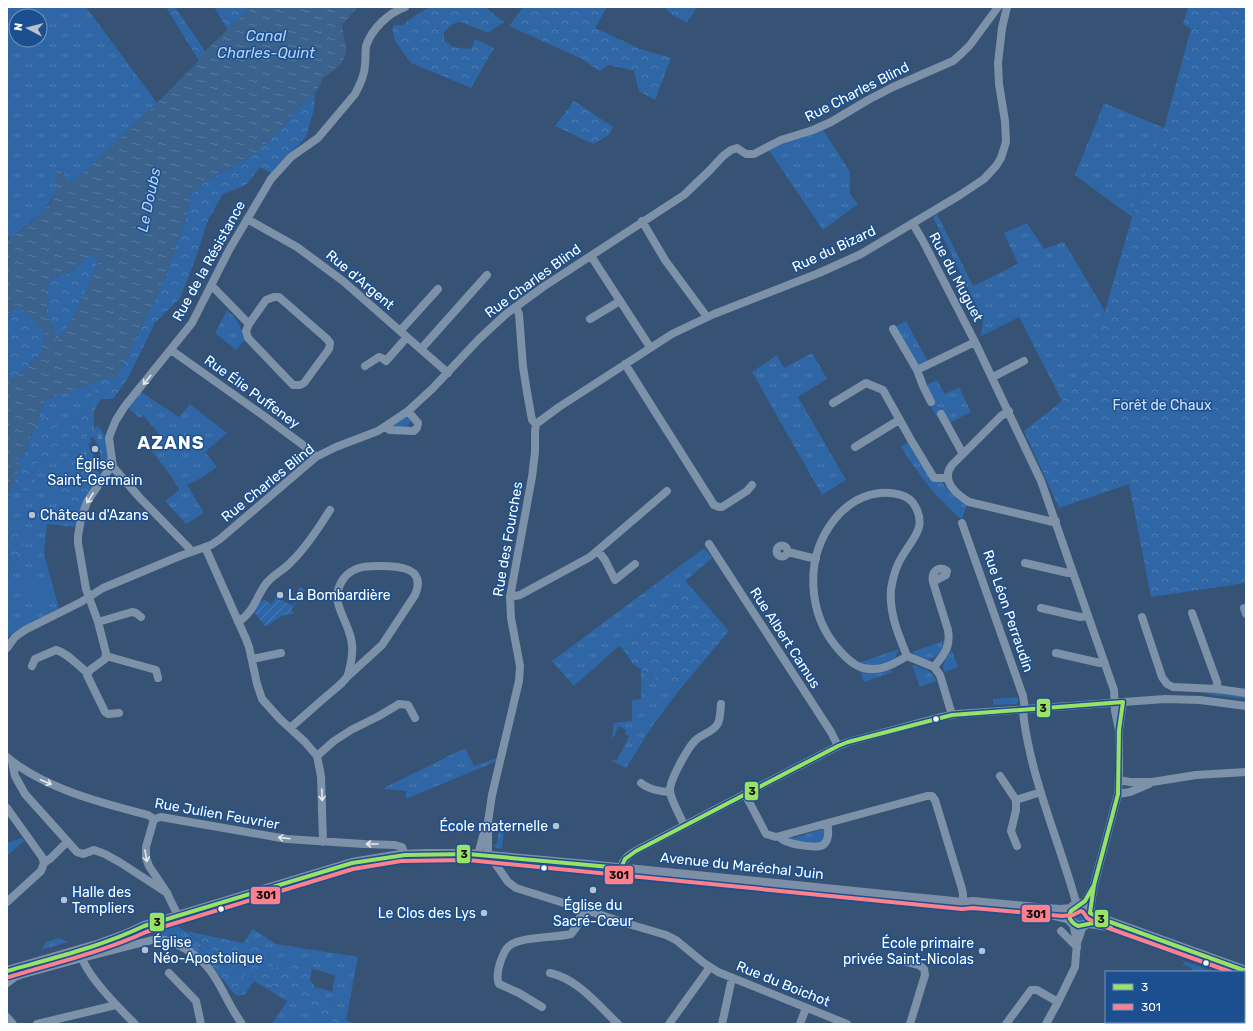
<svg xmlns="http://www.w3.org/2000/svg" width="1253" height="1031" font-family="Rubik,sans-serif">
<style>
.grass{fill:url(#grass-tufts);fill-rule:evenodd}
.forest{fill:url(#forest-crowns)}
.cemetery{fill:url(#cemetery-stones);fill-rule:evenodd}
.garden{fill:url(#garden-furrows)}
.pitch{fill:#2f66a5}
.water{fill:url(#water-ripples);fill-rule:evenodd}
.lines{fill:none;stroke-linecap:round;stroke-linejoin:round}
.minor{stroke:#7d92a8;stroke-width:8}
.major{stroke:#7d8ea7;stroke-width:10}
.bus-1-casing{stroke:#1b4f8f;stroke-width:7}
.bus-2-casing{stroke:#1b4f8f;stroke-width:7}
.bus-1{stroke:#99e265;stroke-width:4}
.bus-2{stroke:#ff808d;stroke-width:4}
.oneway{stroke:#e5e9ee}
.poi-dot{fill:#b9c2ce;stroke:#1b4f8f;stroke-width:1.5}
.bus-dot{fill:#fff;stroke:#1b4f8f;stroke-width:1.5}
.labels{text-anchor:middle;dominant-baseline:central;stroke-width:3;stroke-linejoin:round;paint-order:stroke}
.street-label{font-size:14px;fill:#fff;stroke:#1b4f8f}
.park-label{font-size:14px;fill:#cfe3fa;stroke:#1b4f8f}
.poi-label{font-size:14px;fill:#fff;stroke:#1b4f8f;text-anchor:start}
.water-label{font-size:15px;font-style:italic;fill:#b5d3f5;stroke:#1b4f8f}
.district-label{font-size:18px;font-weight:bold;letter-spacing:1px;fill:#fff;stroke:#1b4f8f}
.line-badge{stroke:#1b4f8f;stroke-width:1.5}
.pale-badge-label{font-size:11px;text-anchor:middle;font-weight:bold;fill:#111}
</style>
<defs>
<pattern id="grass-tufts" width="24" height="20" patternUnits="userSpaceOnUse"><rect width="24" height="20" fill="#2f66a5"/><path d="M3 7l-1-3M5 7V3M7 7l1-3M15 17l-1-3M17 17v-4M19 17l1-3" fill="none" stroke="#4e7db2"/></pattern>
<pattern id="forest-crowns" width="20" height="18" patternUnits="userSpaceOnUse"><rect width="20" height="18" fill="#2f66a5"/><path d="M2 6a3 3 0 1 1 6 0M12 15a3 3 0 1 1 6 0" fill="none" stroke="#4e7db2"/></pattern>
<pattern id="cemetery-stones" width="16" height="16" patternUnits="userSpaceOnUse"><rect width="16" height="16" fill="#2f66a5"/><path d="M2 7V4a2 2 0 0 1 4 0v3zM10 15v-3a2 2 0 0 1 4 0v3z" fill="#4e7db2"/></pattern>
<pattern id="garden-furrows" width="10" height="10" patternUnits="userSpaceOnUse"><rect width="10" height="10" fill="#2f66a5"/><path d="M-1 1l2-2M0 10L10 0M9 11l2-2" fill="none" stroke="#4e7db2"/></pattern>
<pattern id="water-ripples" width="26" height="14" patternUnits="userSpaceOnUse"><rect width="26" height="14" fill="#3b618d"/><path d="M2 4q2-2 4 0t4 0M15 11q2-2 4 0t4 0" fill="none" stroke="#58799e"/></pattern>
</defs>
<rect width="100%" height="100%" fill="#365274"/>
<path class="grass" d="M 7,7 L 86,7 L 157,103 L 84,173 L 70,184 L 56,192 L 43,212 L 10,239 L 7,234 ZM 16,16 L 40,16 L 40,40 L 16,40 Z
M 1104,103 L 1164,128 L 1141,186 L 1132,217 L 1075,175 Z
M 822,128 L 850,172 L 850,194 L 858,204 L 823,230 L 768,149 Z
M 937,214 L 973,286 L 1018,264 L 1004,233 L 1027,223 L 1044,249 L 1064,242 L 1105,311 L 1082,377 L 1062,401 L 1019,317 L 981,336 L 983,319 L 933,217 Z
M 227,310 C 239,320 240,326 245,340 L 236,350 L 215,333 Z
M 906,321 L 928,362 L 918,365 L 895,327 Z
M 812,353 L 827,379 L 798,397 L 846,480 L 822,495 L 752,372 L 777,355 L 784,368 Z
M 99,380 L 85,411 L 79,420 L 71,427 L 66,451 L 70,471 L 67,483 L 59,489 L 66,506 L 58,518 L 47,524 L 44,554 L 59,608 L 11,634 L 7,639 L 7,579 L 12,563 L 18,557 L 13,533 L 7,537 L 7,500 L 12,486 L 19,490 L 33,474 L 38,462 L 42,457 L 53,461 C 59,442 60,438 52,419 L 45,417 L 38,419 L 45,400 Z
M 937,380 L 945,394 L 959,387 L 971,412 L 949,423 L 943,413 L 937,417 L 929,403 L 924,386 Z
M 141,392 L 179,417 L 190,404 L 227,433 L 205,452 L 217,467 L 203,477 L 187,485 L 204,513 L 186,524 L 165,501 L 179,490 L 171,476 L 150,449 L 163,439 L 144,416 L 140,418 L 128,408 Z
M 407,414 L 411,421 L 408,426 L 401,429 L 390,425 Z
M 908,442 L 951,493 L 957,499 L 967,504 L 962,520 C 936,498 919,475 901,447 Z
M 704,548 L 712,558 L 685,581 L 689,585 L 623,649 L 619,646 L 574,686 L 552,661 Z
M 946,640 C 942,659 926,666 912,652 Z
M 899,649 L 895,658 L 889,663 L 873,667 L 858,663 Z
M 952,651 L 958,667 L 944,672 C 942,662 946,657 952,651 Z
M 912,665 C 923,668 932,670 936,681 L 920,687 Z
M 641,669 L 677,693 L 651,728 L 626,768 L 612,761 L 612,759 L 617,761 L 629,736 L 625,734 L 626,730 L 619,726 L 613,738 L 612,738 L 614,723 L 632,721 L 632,700 L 641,699 Z
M 860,670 L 891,670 L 892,672 L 864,682 Z
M 1215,691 L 1246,695 L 1246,699 L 1207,694 L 1207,692 Z
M 1018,697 L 1018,702 L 1017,704 L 993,705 L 993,699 Z
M 465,748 L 474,766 L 497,758 L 497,761 L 406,799 L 406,791 L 384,789 L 386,787 Z
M 499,827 L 504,827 L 502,849 L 496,848 L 494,845 L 497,843 Z
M 823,827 L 825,828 L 825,840 L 815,845 L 784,838 L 793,835 L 793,838 L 823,829 Z
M 22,838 L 24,841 L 8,855 L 7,843 Z
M1073 915a7 7 0 1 1 14 0a7 7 0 1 1-14 0Z
M 175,924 L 218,955 L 295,998 L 334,1024 L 272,1024 L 287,1001 L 254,981 L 179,938 L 152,933 L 152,931 L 154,930 Z
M 253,929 L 276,944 L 358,957 L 346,1020 L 355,1024 L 340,1024 L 345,1020 L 335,1012 L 316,987 L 332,992 L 335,975 L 280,960 L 278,968 L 268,967 L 253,944 L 246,939 Z
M 59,938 L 68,942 L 41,950 L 46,942 Z
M 1185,961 L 1212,971 L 1211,972 L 1191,972 L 1192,968 L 1185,965 L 1183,966 Z
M 1135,1022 L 1236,1022 L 1235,1024 L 1139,1024 Z"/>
<path class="forest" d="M 166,7 L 175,7 L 205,51 L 203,55 L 199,61 Z
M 214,7 L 251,7 L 228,30 Z
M 430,7 L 485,7 L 504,22 L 488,33 L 461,22 L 453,24 L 444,32 L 444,40 L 453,47 L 471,49 L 475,39 L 494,48 L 471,88 L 411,63 L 395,41 L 392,28 L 394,25 L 402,25 L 419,13 Z
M 523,7 L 607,7 L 595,28 L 640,49 L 671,58 L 655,100 L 639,91 L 634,71 L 609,65 L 599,71 L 582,59 L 509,26 Z
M 664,7 L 697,7 L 687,22 L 674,16 Z
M 1188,7 L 1246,7 L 1246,583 L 1151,597 L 1129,484 L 1059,508 L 1024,431 L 1062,401 L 1082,377 L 1105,311 L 1141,186 L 1164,128 L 1191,29 L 1183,24 Z
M 315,93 L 314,109 L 306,137 L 271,173 L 260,167 L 246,185 L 223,194 L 208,220 L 195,260 L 180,298 L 155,323 L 128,378 L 113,399 L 101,399 L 94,411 L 94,429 L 85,438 L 89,463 L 101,475 L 76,527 L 47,524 L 58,518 L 66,506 L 57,496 L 59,489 L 67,482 L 70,471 L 66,465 L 66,451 L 71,427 L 79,420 L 85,411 L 99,380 L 109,377 L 129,356 L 134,342 L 164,281 L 187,214 L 191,195 L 201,185 L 211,178 L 252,156 L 286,124 L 298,108 Z
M 574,101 L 613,127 L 609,135 L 593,144 L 555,126 Z
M 90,254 L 99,259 L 87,289 L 71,322 L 56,342 L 47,317 L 47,290 L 51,278 L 72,272 Z
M 18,306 L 45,331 L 42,352 L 22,373 L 7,382 L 7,315 Z
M 45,417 C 48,418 52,418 54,421 C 60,428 59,441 57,449 L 60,453 L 59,458 L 53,461 L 43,457 L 38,462 L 33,474 L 35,476 L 35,486 L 32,491 L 19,490 L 12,486 L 20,466 L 17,464 L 16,460 L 21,456 L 23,457 L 31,438 L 33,430 L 38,419 Z
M 13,533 L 20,534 L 23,545 L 18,557 L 12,563 L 7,579 L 7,537 Z
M 689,585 L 729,631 L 677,693 L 633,664 L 623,649 Z
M 158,931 C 166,931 172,935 179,938 L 254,981 L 245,994 L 239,996 L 234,994 L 222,978 L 209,964 L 167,937 L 155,934 L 154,933 Z
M 186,931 L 243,943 L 246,939 L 253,944 L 265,956 L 268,967 L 277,968 L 280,960 L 312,969 L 310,980 L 335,1012 L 346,1021 L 340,1024 L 334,1024 L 295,998 L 218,955 Z"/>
<path class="cemetery" d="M 98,425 L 107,439 L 109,463 L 95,469 L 85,457 L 85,438 ZM 94,437 L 97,445 L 99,445 L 98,446 L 99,449 L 100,449 L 99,450 L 101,454 L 103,455 L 100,455 L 101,459 L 97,460 L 96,457 L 94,459 L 93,453 L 91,453 L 92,452 L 91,449 L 89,449 L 90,448 L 88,444 L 91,443 L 90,438 Z"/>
<path class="garden" d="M 300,587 L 305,590 L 291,610 L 296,613 L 281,616 L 266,627 L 253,611 L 260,601 L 263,601 L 264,599 L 271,604 L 276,597 L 285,602 L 293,606 L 298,597 L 295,595 Z"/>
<path class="pitch" d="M 236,320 L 240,328 L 229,334 L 225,326 Z
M 23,577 L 52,585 L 48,599 L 19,591 Z"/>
<path class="water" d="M 251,7 L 358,7 L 342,25 C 343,33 345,40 346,47 C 347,64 334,70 322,79 L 321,84 L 315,93 L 298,108 L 286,124 L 270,140 L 252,156 L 211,178 L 201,185 L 191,195 L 187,214 L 164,281 L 134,342 L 129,356 L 117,376 L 112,380 L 109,377 L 45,400 L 23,458 L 21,456 L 16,460 L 17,464 L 21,466 L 7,500 L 7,382 L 22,373 L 42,352 L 45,332 L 18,306 L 7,315 L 7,241 C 21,232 50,209 55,193 C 57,186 55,177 55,171 L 63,172 L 70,184 L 84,173 L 157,103 L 198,61 L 203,55 L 205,51 ZM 90,254 L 99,260 C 87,288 76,318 56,342 L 55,327 L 47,317 L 47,290 L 51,279 L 72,272 Z"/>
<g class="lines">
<path class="minor" d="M 247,219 L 297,247 L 343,281 L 448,373
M 642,221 L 665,260 L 707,317
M 913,224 L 923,241 L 975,342 L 1041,481 L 1114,690 L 1115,711 L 1119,730
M 591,256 L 650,347
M 210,287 L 214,288 L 249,324 L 246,331 L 248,338 L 293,385 L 300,385 L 304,383 L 329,349 L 330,343 L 327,339 L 279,297 L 274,297 L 266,300 L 249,324
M 590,319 L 620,301
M 893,329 L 917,370 L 975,342
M 400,331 L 438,289
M 421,349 L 487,275
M 171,350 L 264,416 L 311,451 L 316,457
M 625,364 L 714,505 L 719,507 L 722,507 L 747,491 L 752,485
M 365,366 L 379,357 L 382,358 L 386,361 L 407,337
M 917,370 L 923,386 L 931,402
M 993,377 L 1024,361
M 833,403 L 866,383 L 883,390 L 911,440 L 934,478 L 947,478
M 1009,411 L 1001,416 L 952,465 C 940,480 956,494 969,502 L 1053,522 L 1056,521
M 941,414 L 963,454
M 536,424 L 559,407 L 672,334 L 714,314 L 819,273 L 861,254 L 960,195 L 984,179 L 996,166 L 1001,158 L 1006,142 L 1005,121 L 999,84 L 998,63 L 1002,28 L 1007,7
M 385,427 L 390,430 L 414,431 L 417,428 L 418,423 L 408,411
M 855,447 L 899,420
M 113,467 L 109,438 L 111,432 L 116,420 L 125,406 L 192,323 L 229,250 L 271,179 L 291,157 L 318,138 L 355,94 C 360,85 365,75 365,64 C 366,58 365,52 366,46 C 372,28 389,13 405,7
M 113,467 L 107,472 L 87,502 L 81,519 L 78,536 L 78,543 L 86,589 L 98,622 L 106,653 L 105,659 L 90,670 L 87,675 L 105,712 L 108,714 L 119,713
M 113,467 L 140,498 L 188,547 L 191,551
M 962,523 L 1023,696 L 1025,709
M 709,544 L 831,732 L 838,746
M776.5 551a5.5 5.5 0 1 1 11 0a5.5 5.5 0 1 1-11 0Z
M 205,547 L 246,639 L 249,647 L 257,684 L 262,699 L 280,719 L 305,742 L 317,756 L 321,776 L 323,842
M 598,551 L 605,560 L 615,580 L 635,564
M 788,552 L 816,559
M 1025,563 L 1068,573 L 1073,573
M 933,582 L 946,575 L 947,571 C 938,564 931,573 933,582 L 948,630 C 951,648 944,654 934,667
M 510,597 L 520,595 L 590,557 L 667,491
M 1041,608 L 1080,617 L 1088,616
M 1244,608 L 1246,614
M 1192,613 L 1217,682 L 1218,689
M 1142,617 L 1162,677 L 1167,684 L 1173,687 L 1218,689 L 1246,693
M 98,622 L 132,612 L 136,613 L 141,617
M 238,622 C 253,613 256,598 265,585 C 272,575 283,571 291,562 C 305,549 320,526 330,510
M 7,648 L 15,637 L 25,630 L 81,602 L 103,588 L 180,556 L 211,545 L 220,539 L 316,457 L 336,447 L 378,431 L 408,411 L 432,389 L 479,339 L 506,314 L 543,287 L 684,195 L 710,170 L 723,156 L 731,150 L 737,148 L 746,154 L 754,154 L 781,140 L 813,130 L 831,122 L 868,100 L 893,87 L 953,61 L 962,53 L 970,45 L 998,7
M 1056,653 L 1100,663 L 1104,662
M 106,656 L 156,670 L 158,678
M 907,656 C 898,634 889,613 891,589 C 893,577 896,565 903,555 C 913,538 927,527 915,506 C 909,494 892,492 880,493 C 861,495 846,505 834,520 C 804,558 807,615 840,651 C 849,661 859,670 873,669 C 886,669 897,662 907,656 L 934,667 L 940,675 L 952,715
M 252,659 L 281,653
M 32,666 L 35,659 L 56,650 C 68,653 78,666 88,673
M 1023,710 C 1024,727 1028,744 1032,761 C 1044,810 1064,857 1077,906
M 290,728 C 303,717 316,705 329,694 C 335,689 343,683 347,677 C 349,673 350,667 351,662 C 353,652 353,642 349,632 C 343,613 329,598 344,578 C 348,573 353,570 359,568 C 365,566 373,566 380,566 C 398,566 427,567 415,595 L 382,645 L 347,677
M 317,756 L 334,741 L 351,730 L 379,716 L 399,704 L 408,705 L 415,718
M 7,757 C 43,788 102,803 148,815 L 154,819
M 12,762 L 15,776 L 25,794 L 77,852 L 83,854 L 94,850 L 105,854 L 121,863 L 167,893
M 1000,776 L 1016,800 L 1041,792
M 1119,780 L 1130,782 L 1152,782 L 1196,775 L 1246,772
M 641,783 C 648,789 661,792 670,792
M 745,794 L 766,834 L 776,837 L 927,796 L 932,796 L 935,800 L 962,889 L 963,894 L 963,903
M 1118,794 L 1130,792 L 1149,784
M 1016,800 L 1016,810 L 1011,831 L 1017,846
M 7,808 L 42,857 L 44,863 L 41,871 L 7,902
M 154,819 L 161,817 L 287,839 L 364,844 L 395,845 L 402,847 L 405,855
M 154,819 L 146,847 L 146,858 L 149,866 L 167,893 L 178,916
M 684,825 C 680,815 671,801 670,791 C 669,781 689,745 697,739 C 703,734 712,732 717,725 C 721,719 720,711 721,704
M 488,829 L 488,856
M 780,837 C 784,844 816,849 823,845 C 829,841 829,830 827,824
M 478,855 L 483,836 L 488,822 L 492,795 L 519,681 L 520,666 L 511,618 L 510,597 L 532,477 L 535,452 L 535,431 L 536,424 L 532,420 L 527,392 L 523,367 L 519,314 L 516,307
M 490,856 L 508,882 L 516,888 L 583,909 L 622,922 L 666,935 L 676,940 L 704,963 L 718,972 L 847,1024
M 44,863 L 51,858 L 67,842
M 621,868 C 623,858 631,853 639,849 L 838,746 L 848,742 L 941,717 L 958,714 L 1165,699 L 1200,700 L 1246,706
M 1081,905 L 1086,900 L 1091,891
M 1090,911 L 1094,885 L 1118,794 L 1119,772 L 1119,730 L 1123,702
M 1073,923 L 1077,942
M 1061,931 L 1077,947
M 82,958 C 89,978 119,1008 135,1024
M 891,958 L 919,965 L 924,969 L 925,975 L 910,1024
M 169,973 L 196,1001 L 201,1024
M 550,973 C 578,979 598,1005 618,1024
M 7,983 L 15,977 L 20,975 L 82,958 L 156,939 C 165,939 172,942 180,946 C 219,966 219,992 242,1024
M 542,1007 L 519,993 L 499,984 C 496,978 498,970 500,963 C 502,957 504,951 508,947 C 519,936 555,938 571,934 L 577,926 L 583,909
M 7,1017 L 13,1024
M 37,1024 L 116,1005
M 669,1024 L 710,967
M 722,1024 L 732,978
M 800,1024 L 806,1008
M 1006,1024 L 1031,990 L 1037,990 L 1058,1002
M 1046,1024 L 1058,1002 L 1075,967 L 1077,943 L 1083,926"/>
<path class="major" d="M1069 915a11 11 0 1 1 22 0a11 11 0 1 1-22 0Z
M 1090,913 L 1102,919 L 1246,971
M 1054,915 L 1070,919
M 1088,923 L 1096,924 L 1107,926
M 7,971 L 100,944 L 127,934 L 144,926 L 171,918 L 352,863 L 400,855 L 426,854 L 468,854 L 588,865 L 963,903 L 973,902 L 1059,910 L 1072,909"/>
<g class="bus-1-casing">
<path id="bus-1" d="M 621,868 L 625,859 L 636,851 L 838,746 L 848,742 L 952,715 L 1123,702 L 1119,730 L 1118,794 L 1094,885 L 1090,913 L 1102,919 L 1246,971
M 1094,885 L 1085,901 L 1071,911 C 1067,918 1072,923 1078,926 L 1093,923 L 1111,928
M 7,971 C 53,958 100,947 144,926 L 352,863 L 405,855 L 468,854 L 621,868"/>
</g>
<g class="bus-2-casing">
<path id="bus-2" d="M 9,977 C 55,963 102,952 146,932 L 353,869 L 401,861 L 468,860 L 962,909 L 973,908 L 1062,916 L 1073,915 L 1081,911 L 1083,912 L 1087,918 L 1100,925 L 1231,972"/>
</g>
<use href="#bus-1" class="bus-1"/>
<use href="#bus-2" class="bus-2"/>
</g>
<defs><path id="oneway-shaft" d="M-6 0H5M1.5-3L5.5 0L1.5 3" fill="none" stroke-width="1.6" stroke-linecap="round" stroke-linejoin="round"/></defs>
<g class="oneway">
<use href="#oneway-shaft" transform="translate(147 380) rotate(129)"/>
<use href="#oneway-shaft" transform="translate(90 498) rotate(123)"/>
<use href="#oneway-shaft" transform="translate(46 782) rotate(23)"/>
<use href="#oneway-shaft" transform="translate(322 795) rotate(88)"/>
<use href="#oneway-shaft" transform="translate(284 838) rotate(-173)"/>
<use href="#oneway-shaft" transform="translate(372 844) rotate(180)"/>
<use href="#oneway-shaft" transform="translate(146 856) rotate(80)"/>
</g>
<g class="poi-dot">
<circle cx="95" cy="449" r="4"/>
<circle cx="32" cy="515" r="4"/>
<circle cx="280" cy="595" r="4"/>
<circle cx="556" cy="826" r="4"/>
<circle cx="593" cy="890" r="4"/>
<circle cx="64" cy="900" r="4"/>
<circle cx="484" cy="913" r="4"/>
<circle cx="145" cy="950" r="4"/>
<circle cx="982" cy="951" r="4"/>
</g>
<g class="bus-dot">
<circle cx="936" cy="719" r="3.5"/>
<circle cx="544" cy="868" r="3.5"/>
<circle cx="221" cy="909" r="3.5"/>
<circle cx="1206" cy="963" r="3.5"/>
</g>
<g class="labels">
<g class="street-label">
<text transform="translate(857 92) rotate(-27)">Rue Charles Blind</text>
<text transform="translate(834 249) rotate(-25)">Rue du Bizard</text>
<text transform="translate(209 261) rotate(-61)">Rue de la Résistance</text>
<text transform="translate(956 277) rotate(62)">Rue du Muguet</text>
<text transform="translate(360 280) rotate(40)">Rue d'Argent</text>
<text transform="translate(533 281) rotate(-36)">Rue Charles Blind</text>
<text transform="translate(252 392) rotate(36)">Rue Élie Puffeney</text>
<text transform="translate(268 483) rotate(-39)">Rue Charles Blind</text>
<text transform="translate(508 539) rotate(-80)">Rue des Fourches</text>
<text transform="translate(1008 611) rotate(71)">Rue Léon Perraudin</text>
<text transform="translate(785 638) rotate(57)">Rue Albert Camus</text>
<text transform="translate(217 814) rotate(10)">Rue Julien Feuvrier</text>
<text transform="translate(742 866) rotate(6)">Avenue du Maréchal Juin</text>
<text transform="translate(783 984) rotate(22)">Rue du Boichot</text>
</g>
<g class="park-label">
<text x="1162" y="405">Forêt de Chaux</text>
</g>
<g class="poi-label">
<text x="95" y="464" text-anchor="middle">Église<tspan x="95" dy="16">Saint-Germain</tspan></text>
<text x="40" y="515">Château d'Azans</text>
<text x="288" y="595">La Bombardière</text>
<text x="548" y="826" text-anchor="end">École maternelle</text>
<text x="72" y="892">Halle des<tspan x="72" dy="16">Templiers</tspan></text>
<text x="593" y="905" text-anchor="middle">Église du<tspan x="593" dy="16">Sacré-Cœur</tspan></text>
<text x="476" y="913" text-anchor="end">Le Clos des Lys</text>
<text x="153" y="942">Église<tspan x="153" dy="16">Néo-Apostolique</tspan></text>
<text x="974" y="943" text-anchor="end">École primaire<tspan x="974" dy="16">privée Saint-Nicolas</tspan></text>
</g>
<g class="water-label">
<text x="266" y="36">Canal<tspan x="266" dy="17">Charles-Quint</tspan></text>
<text transform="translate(149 200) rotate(-78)">Le Doubs</text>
</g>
<g class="district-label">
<text x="171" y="443">AZANS</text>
</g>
</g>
<g class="line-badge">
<rect x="1036" y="698" width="15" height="20" rx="4" fill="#99e265"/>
<rect x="744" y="781" width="15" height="20" rx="4" fill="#99e265"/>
<rect x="456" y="844" width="15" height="20" rx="4" fill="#99e265"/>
<rect x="604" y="865" width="30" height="20" rx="4" fill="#ff808d"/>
<rect x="250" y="886" width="31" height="19" rx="4" fill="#ff808d"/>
<rect x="1021" y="904" width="30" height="19" rx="4" fill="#ff808d"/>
<rect x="1094" y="909" width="15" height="19" rx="4" fill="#99e265"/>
<rect x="149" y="912" width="16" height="20" rx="4" fill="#99e265"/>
</g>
<g class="pale-badge-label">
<text x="1043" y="712">3</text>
<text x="752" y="795">3</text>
<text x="464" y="858">3</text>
<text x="619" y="879">301</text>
<text x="266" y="899">301</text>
<text x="1036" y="918">301</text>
<text x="1101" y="923">3</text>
<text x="157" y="926">3</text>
</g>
<rect width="1253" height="1031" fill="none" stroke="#ffffff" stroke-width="16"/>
<rect x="1105" y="971" width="140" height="52" fill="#1b4f8f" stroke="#7695bc"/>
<rect x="1113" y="984" width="20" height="6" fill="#99e265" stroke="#7695bc"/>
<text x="1141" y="991" font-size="12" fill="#ffffff">3</text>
<rect x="1113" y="1004" width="20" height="6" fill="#ff808d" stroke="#7695bc"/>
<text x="1141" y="1011" font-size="12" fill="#ffffff">301</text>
<g transform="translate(28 28) rotate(277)"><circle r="19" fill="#1b4f8f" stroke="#7695bc"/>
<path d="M0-3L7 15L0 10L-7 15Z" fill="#b9c2ce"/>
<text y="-6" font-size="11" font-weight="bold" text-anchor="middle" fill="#ffffff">N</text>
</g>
</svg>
